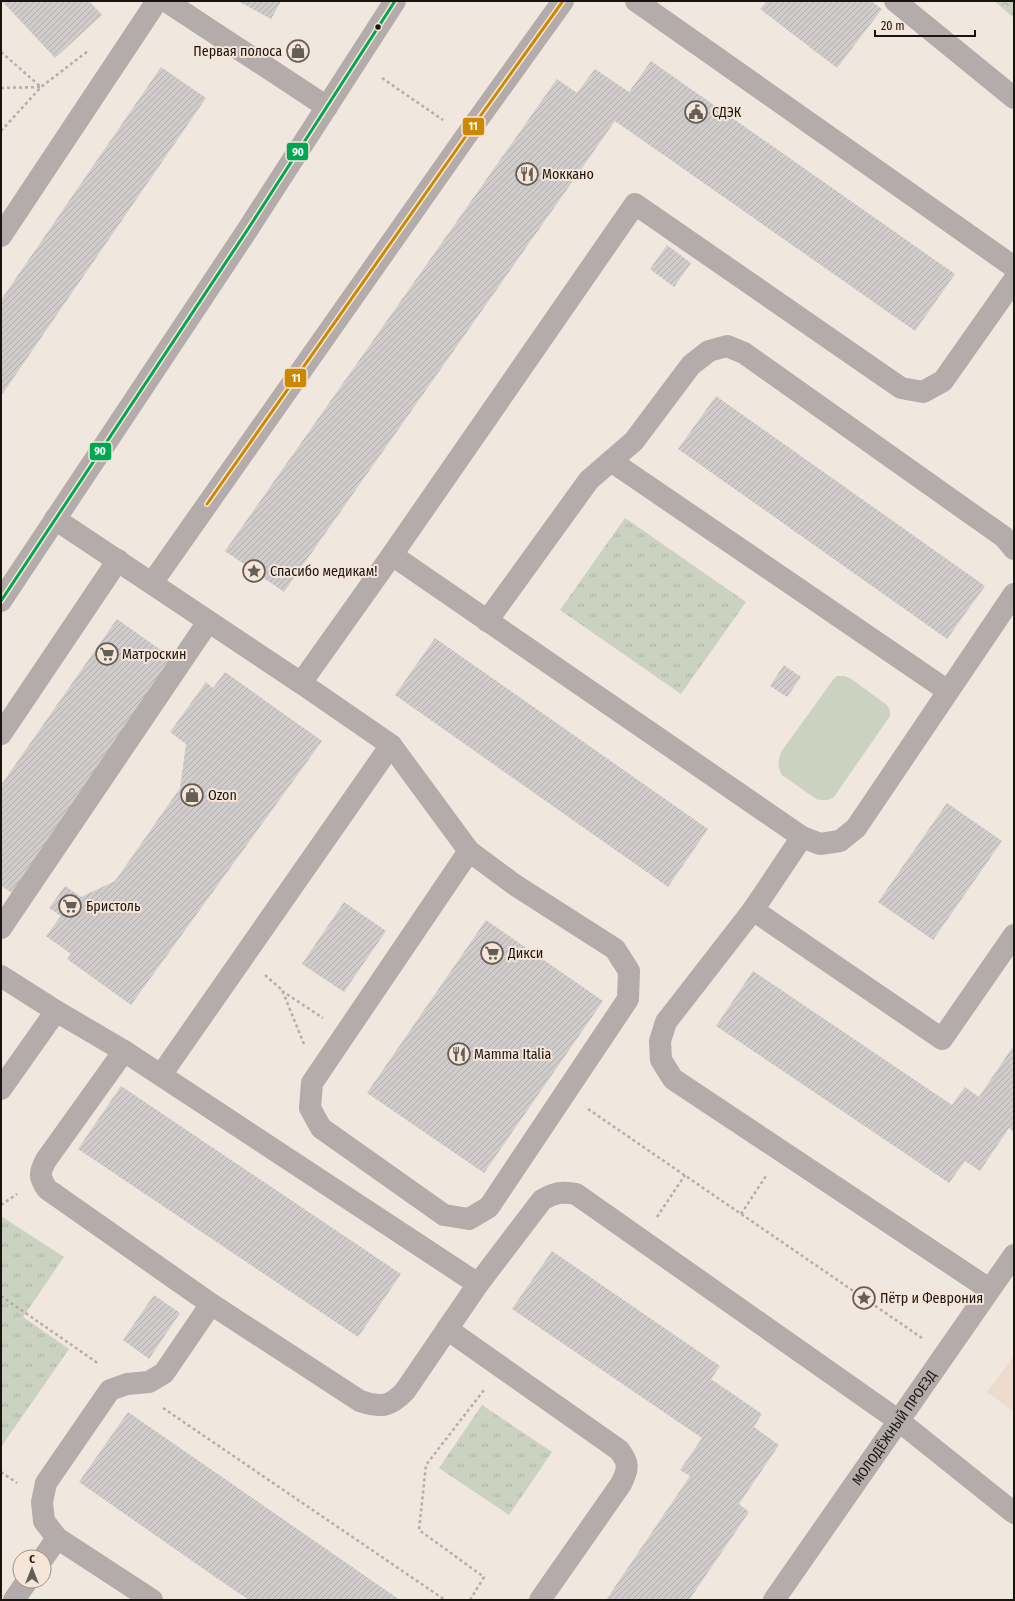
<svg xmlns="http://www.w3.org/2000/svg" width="1015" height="1601" font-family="'Fira Sans Condensed',sans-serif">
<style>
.built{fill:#eddcce}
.green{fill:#cbd2c0}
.forest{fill:url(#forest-crowns)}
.park{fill:url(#park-tufts)}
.building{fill:url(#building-hatch)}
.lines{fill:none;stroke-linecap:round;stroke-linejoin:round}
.path{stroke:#b4ada9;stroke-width:2.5;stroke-dasharray:3 3;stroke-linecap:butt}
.minor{stroke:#b3acaa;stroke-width:22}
.bus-1-casing{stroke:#f7e6d8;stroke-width:6}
.bus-2-casing{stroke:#f7e6d8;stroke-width:6}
.bus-1{stroke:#cb8903;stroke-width:3}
.bus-2{stroke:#00a651;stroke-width:3}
.bus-dot{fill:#19140f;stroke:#f7e6d8;stroke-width:1.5}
.labels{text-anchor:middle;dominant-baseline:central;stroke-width:4;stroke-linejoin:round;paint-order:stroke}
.poi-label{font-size:14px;fill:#19140f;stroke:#f7e6d8;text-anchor:start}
.street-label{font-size:14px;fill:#19140f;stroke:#f7e6d8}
.line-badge{stroke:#f7e6d8;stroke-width:1.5}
.badge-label{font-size:11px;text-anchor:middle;font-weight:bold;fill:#fff}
</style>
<defs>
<pattern id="forest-crowns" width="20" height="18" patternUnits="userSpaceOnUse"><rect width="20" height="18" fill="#cbd2c0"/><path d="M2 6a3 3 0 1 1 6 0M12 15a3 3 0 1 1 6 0" fill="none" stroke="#aeb3a4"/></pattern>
<pattern id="park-tufts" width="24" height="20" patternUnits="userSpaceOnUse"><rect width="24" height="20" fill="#cbd2c0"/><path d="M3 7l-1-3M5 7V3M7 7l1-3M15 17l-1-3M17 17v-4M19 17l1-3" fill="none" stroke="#aeb3a4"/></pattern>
<pattern id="building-hatch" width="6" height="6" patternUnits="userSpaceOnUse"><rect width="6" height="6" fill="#d0cccc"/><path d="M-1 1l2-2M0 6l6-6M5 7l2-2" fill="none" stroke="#b2aeae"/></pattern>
</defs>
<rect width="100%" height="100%" fill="#f0e7df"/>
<path class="built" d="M 1014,1356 L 1014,1412 L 987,1392 Z"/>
<path class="green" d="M 837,676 L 844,676 L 850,678 L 887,705 L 890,710 L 890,716 L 834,797 C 828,801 823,801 816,799 L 782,775 C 777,766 778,761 781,752 L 833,680 Z"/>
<path class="forest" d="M 994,1 L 1014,1 L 1014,18 Z"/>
<path class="park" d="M 625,518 L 746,602 L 681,694 L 560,610 Z
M 1,1216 L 64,1257 L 23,1317 L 69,1349 L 1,1447 Z
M 482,1405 L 552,1452 L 509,1515 L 439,1468 Z"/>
<path class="building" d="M 2,1 L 89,1 L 102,15 L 55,58 Z
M 238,1 L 281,1 L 271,19 Z
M 767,1 L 871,1 L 882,9 L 837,68 L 760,9 Z
M 651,61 L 955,274 L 915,331 L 615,121 L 284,592 L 225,551 L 557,79 L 577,93 L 595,69 L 629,92 Z
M 161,67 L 206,98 L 1,396 L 1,300 Z
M 667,245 L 691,263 L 674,287 L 650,269 Z
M 716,396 L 985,586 L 947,639 L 678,449 Z
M 117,619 L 172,658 L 12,893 L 1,886 L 1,785 Z
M 435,638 L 708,829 L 668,887 L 395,695 Z
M 784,665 L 801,677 L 787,697 L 770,686 Z
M 225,672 L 322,741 L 131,1005 L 67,959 L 71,954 L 46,936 L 61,916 L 49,908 L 65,886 L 81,897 L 115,881 L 180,788 L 186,744 L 170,732 L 206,682 L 213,688 Z
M 947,803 L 1002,841 L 933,940 L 878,902 Z
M 344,902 L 386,931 L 344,992 L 302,964 Z
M 486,920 L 603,1001 L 484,1173 L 367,1093 Z
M 753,971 L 952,1105 L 965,1087 L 979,1097 L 1014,1045 L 1014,1132 L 1009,1128 L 980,1171 L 965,1161 L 949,1183 L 716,1026 Z
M 121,1086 L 401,1274 L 358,1337 L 78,1149 Z
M 552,1251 L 720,1366 L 711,1379 L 762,1414 L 754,1427 L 779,1445 L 739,1504 L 749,1512 L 689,1600 L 606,1600 L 690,1476 L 680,1470 L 702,1438 L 512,1309 Z
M 154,1295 L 180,1313 L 149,1359 L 123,1340 Z
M 128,1412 L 400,1600 L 249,1600 L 218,1579 L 79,1482 Z"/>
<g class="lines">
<path class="path" d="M 1,52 L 41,87 L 88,51
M 382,78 L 443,120
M 1,88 L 40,87
M 1,131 L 41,87
M 265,975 L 282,990 L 304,1044
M 282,991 L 323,1018
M 588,1109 L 922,1338
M 1,1205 L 17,1194
M 741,1214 L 766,1176
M 657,1217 L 685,1175
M 1,1296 L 99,1364
M 163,1408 L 445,1600
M 1,1472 L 17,1483
M 470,1600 L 484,1577 L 419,1530 L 426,1465 L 484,1390"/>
<g class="minor">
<path d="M 166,1 L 327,107"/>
<path d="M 636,1 L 1014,267"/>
<path d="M 895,1 L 1014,98"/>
<path d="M 1,236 L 157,1"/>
<path d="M 611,461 L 948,691"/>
<path d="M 55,519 L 301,683 L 392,555 L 635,204 L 901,388 L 923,392 L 943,381 L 1014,280"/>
<path d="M 392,555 L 802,837 L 753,910"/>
<path d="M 152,583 L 466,136 L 563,1"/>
<path d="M 1,601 L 248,229 L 395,1"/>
<path d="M 487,621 L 589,480 L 634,441 L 691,365 L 709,351 L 727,346 L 744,353 L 1004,537 L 1014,549"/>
<path d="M 1,734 L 118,560"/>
<path d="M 391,745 L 469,851 L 515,885 L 615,949 L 629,971 L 628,999 L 489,1207 L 469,1219 L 444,1215 L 321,1128 L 310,1108 L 312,1083 L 469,851"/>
<path d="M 802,837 L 820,844 L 840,841 L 856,828 L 1014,594"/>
<path d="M 1,928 L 208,622"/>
<path d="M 1,976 L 56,1011 L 124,1051 L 478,1284"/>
<path d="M 124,1051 L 46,1160 C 39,1173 39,1177 47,1189 L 211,1304 L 360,1401 C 381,1408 390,1407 405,1391 L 478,1284 L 542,1200 C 554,1193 562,1191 576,1194 L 899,1421 L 1014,1513"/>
<path d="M 161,1075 L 391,745 L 301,683"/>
<path d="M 1,1089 L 56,1011"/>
<path d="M 989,1289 L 673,1079 L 661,1060 L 660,1041 L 666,1022 L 753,910 L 942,1039 L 1014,935"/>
<path d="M 447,1329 L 619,1450 C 629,1463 629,1468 621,1484 L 540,1600"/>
<path d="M 57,1538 L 152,1600"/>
<path d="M 44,1557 L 57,1538 L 44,1521 L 42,1502 L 46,1483 L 110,1390 L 127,1384 L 149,1382 L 164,1373 L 211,1304"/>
<path d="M 14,1600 L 27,1581"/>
<path id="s1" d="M 774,1600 L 1014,1255"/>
</g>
<g class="bus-1-casing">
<path id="bus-1" d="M 207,504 L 466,136 L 563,1"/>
</g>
<g class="bus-2-casing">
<path id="bus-2" d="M 1,601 L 248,229 L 395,1"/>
</g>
<use href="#bus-1" class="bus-1"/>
<use href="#bus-2" class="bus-2"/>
</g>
<defs>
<g id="shop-ring" transform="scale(1.15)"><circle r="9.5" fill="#f7e6d8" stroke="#645e58" stroke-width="1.5"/><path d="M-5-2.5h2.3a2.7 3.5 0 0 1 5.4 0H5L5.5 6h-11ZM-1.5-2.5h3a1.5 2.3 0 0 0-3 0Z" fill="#645e58"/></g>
<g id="civic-ring" transform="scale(1.15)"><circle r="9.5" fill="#f7e6d8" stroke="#645e58" stroke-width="1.5"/><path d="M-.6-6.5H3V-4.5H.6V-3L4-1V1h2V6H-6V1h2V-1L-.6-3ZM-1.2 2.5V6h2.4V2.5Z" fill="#645e58"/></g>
<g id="restaurant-ring" transform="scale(1.15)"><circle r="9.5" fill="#f7e6d8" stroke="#645e58" stroke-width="1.5"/><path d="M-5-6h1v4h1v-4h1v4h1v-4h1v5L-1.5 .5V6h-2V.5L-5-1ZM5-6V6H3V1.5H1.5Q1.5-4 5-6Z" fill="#645e58"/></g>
<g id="sight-ring" transform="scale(1.15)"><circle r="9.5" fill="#f7e6d8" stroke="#645e58" stroke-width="1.5"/><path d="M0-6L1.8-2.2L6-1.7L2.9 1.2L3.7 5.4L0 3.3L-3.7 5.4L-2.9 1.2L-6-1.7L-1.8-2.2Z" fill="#645e58"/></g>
<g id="supermarket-ring" transform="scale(1.15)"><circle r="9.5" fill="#f7e6d8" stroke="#645e58" stroke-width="1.5"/><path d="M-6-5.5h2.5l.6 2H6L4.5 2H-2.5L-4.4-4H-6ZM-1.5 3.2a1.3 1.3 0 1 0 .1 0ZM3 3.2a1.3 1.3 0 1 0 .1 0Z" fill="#645e58"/></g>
</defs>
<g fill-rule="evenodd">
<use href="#shop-ring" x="298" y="51"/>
<use href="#civic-ring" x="696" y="112"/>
<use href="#restaurant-ring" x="527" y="174"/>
<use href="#sight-ring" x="254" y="571"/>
<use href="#supermarket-ring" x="107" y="654"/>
<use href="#shop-ring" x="192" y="795"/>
<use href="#supermarket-ring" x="70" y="906"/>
<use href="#supermarket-ring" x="492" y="953"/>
<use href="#restaurant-ring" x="459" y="1054"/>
<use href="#sight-ring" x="864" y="1298"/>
</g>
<circle class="bus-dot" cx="378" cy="27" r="3.5"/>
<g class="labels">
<g class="poi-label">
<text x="282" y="51" text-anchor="end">Первая полоса</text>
<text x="712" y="112">СДЭК</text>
<text x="542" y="174">Моккано</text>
<text x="270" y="571">Спасибо медикам!</text>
<text x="122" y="654">Матроскин</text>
<text x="208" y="795">Ozon</text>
<text x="86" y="906">Бристоль</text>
<text x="508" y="953">Дикси</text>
<text x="474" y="1054">Mamma Italia</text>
<text x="880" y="1298">Пётр и Феврония</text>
</g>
<g class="street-label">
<text stroke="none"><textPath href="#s1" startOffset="210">МОЛОДЁЖНЫЙ ПРОЕЗД</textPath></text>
</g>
</g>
<g class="line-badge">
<rect x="462" y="117" width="23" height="19" rx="4" fill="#cb8903"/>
<rect x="286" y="142" width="23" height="19" rx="4" fill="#00a651"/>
<rect x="284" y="368" width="23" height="20" rx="4" fill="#cb8903"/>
<rect x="89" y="442" width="23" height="19" rx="4" fill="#00a651"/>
</g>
<g class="badge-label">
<text x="473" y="130">11</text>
<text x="298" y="156">90</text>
<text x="296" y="382">11</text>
<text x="100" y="455">90</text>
</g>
<rect width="1015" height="1601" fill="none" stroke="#19140f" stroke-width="4"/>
<g transform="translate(32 1569)"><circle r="19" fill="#f7e6d8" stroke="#9e9288"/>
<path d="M0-3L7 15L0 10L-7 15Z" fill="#645e58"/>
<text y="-6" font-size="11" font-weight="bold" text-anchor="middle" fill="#19140f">С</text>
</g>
<path d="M875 30v6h100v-6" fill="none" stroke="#19140f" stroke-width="2"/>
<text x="881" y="30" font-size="12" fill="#19140f" stroke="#f7e6d8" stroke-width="3" paint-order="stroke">20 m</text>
</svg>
